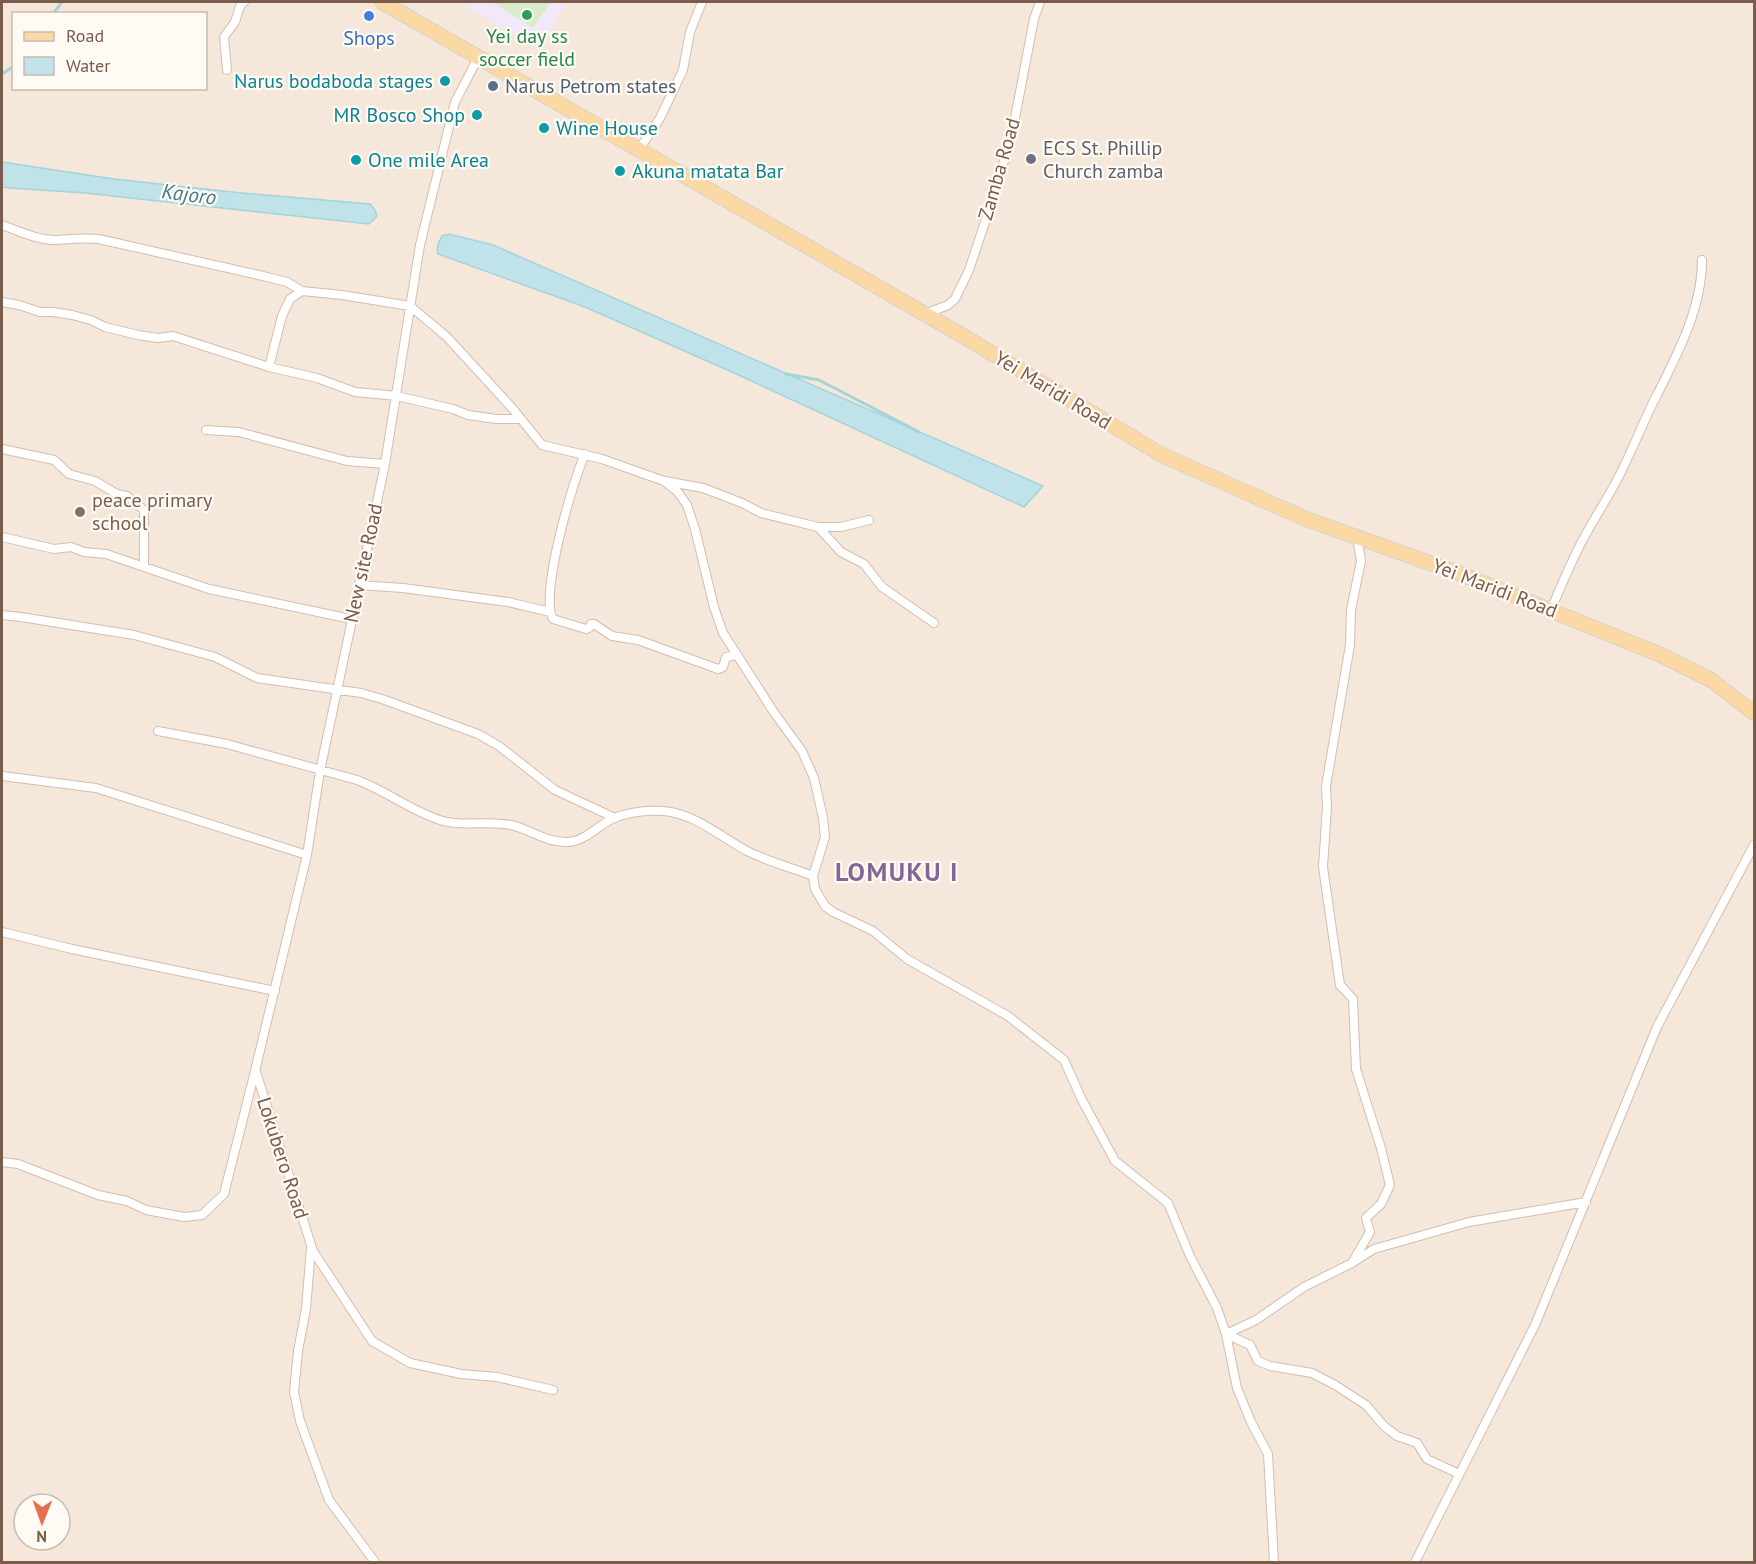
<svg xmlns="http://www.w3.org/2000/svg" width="1756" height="1564" font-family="'PT Sans',sans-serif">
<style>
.residential{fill:#f5e8da;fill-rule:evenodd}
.education{fill:#f3e8fa}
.green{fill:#d8ecc9}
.water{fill:#bfe3e8;stroke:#a5d3da;stroke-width:1.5}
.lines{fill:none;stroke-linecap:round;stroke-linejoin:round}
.stream{stroke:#a5d3da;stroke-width:3}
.minor-casing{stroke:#d1beb0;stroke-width:10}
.primary-casing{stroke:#dad1cd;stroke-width:16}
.minor{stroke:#fff;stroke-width:8}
.primary{stroke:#fbd9a5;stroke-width:14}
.leisure-dot{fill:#2e9e5b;stroke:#fffaf3;stroke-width:2}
.shop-dot{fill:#3f7fe0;stroke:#fffaf3;stroke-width:2}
.culture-dot{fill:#0f9aa8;stroke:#fffaf3;stroke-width:2}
.service-dot{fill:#5c6f8a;stroke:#fffaf3;stroke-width:2}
.worship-dot{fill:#6b7280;stroke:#fffaf3;stroke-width:2}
.education-dot{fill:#8d6e63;stroke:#fffaf3;stroke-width:2}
.labels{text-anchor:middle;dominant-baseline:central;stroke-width:4.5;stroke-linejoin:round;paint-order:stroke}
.leisure-label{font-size:20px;fill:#27864d;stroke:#fffaf3}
.shop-label{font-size:20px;fill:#366cbe;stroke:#fffaf3}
.culture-label{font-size:20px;fill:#0d838f;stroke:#fffaf3;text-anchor:start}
.service-label{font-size:20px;fill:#4e5e75;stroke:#fffaf3;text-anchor:start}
.worship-label{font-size:20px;fill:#5b616d;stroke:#fffaf3;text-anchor:start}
.street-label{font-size:20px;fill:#7a5c4d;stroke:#fffaf3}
.education-label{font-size:20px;fill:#785e54;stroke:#fffaf3;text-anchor:start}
.water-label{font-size:21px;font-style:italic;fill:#437c86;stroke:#fffaf3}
.district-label{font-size:26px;font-weight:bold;letter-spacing:1.5px;fill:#846695;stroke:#fffaf3}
</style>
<rect width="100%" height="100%" fill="#fdf6ec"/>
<path class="residential" d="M 2,2 L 1754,2 L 1754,1562 L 2,1562 ZM 14,14 L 206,14 L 206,88 L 14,88 ZM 24,1504 L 60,1504 L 60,1540 L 24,1540 Z"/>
<path class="education" d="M 459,2 L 568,2 L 538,50 Z"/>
<path class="green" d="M 493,2 L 551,2 L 533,28 Z"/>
<path class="water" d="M 2,162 L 114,179 L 242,193 L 370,204 L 375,210 L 377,216 L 369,224 L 85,193 L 10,188 L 2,187 Z
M 449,234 L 493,245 L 1043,486 L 1024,507 L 732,372 L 585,307 L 438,254 C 436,247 439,242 442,236 Z"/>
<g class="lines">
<path class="stream" d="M 53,14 L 62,2
M 2,74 L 14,66
M 786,374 L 819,380 L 919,432"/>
<g class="minor-casing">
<path id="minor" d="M 227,70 L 224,37 L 235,22 L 240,6 L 244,2
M 638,151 L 660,118 L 683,70 L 690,32 L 702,2
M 2,225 C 19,231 37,240 56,240 C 72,239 87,237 103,240 L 263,276 L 287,282 L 302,291 L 342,295 L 410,306 L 447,337 L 513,409 L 542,445 L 602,459 L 664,481 L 677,491 L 687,505 L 695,529 L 714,607 L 723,633 L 773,711 L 802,751 L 814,778 L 823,818 L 825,837 L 813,876 L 815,889 L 825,906 L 833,912 L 873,931 L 907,959 L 1008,1016 L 1064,1060 L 1082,1100 L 1115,1161 L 1168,1203 L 1190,1256 L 1217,1308 L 1226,1334 L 1237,1388 L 1251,1422 L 1268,1454 L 1274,1562
M 2,302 L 19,305 L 40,312 L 53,312 L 72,315 L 91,320 L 105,327 L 138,335 L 158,338 L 173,336 L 269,367 L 317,378 L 355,392 L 397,396 L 453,409 L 468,415 L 496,419 L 521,419
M 925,314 L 948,305 L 955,299 L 969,270 L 999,180 L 1014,123 L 1034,19 L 1040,2
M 269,367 L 282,316 L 290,299 L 302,291
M 206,430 L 239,432 L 347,461 L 385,464
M 2,449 L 54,460 L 69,474 L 95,481 L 117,494 L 127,496 L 144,510 L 144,566
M 585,454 C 573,480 539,596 553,619 L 586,629 L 589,628 L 591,624 L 594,624 L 612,636 L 638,640 L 718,669 L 723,667 L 726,657 L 737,655
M 665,481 L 703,488 L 742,503 L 761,513 L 818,527 L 841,552 L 864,564 L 882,587 L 934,623
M 820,527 L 841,527 L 869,520
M 2,537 L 54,549 L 71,547 L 84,552 L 106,554 L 209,589 L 351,619
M 358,585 L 403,588 L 508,602 L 550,612
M 1551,610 C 1560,588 1570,565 1581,543 C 1592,522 1606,501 1617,480 C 1632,452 1643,421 1658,393 C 1679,351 1702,307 1702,260
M 2,615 L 21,617 L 134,635 L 215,657 L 257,678 L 361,693 L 382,699 L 478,734 L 499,746 L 555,790 L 615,818
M 158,731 L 227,744 L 357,780 C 387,791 412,812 443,821 C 465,827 488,820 511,825 C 529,829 547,843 567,842 C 585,842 598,825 614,818 C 629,812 648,810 664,811 C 696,814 722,838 749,852 C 770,862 792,868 813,876
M 2,776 L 96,788 L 307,855
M 2,932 L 72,949 L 275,991
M 256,1072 L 313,1251 L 372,1341 L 410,1363 L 461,1374 L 497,1377 L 553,1390
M 2,1162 L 18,1164 L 98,1195 L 127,1201 L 146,1210 L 184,1217 L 202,1215 L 224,1194 L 255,1071 L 307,855 L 320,771 L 385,464 L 420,245 L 455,102 L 478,58
M 311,1248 L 306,1309 L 298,1351 L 294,1392 L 300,1421 L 329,1500 L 375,1562
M 1352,1263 L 1370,1232 L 1366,1218 L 1381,1204 L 1390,1185 L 1381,1148 L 1356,1069 L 1353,999 L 1340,985 L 1323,867 L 1327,807 L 1326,786 L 1350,645 L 1351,610 L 1361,561 L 1357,537
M 1226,1334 L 1256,1320 L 1304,1287 L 1352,1263 L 1374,1249 L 1469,1222 L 1586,1202
M 1226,1334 L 1250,1345 L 1258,1361 L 1270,1366 L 1312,1373 L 1335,1385 L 1366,1405 L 1384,1426 L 1397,1436 L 1417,1443 L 1427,1459 L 1459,1474
M 1415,1562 L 1535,1325 L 1657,1027 L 1754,845"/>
</g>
<g class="primary-casing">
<path id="primary" d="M 382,2 L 963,336 L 1162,455 L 1306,519 L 1461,574 L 1661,655 L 1711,680 L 1754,713"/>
</g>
<use href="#minor" class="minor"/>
<use href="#primary" class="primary"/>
</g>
<circle class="leisure-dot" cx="527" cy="15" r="6"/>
<circle class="shop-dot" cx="369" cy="16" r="6"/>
<g class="culture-dot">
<circle cx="445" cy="81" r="6"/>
<circle cx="477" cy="115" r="6"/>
<circle cx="544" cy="128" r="6"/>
<circle cx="356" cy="160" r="6"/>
<circle cx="620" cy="171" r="6"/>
</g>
<circle class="service-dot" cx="493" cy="86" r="6"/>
<circle class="worship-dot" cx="1031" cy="159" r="6"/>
<circle class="education-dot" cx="80" cy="512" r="6"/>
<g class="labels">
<g class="leisure-label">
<text x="527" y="36">Yei day ss<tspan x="527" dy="23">soccer field</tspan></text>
</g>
<g class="shop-label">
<text x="369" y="38">Shops</text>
</g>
<g class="culture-label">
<text x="433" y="81" text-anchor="end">Narus bodaboda stages</text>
<text x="465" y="115" text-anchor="end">MR Bosco Shop</text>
<text x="556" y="128">Wine House</text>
<text x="368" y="160">One mile Area</text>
<text x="632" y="171">Akuna matata Bar</text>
</g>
<g class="service-label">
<text x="505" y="86">Narus Petrom states</text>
</g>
<g class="worship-label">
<text x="1043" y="148">ECS St. Phillip<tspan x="1043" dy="23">Church zamba</tspan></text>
</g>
<g class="street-label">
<text transform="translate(999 169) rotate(-74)">Zamba Road</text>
<text transform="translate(1053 390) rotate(31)">Yei Maridi Road</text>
<text transform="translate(363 563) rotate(-78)">New site Road</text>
<text transform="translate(1495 588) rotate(21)">Yei Maridi Road</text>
<text transform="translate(283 1158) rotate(72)">Lokubero Road</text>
</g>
<g class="education-label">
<text x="92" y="500">peace primary<tspan x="92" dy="23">school</tspan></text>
</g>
<g class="water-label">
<text transform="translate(189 194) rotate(7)">Kajoro</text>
</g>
<g class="district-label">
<text x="897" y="871">LOMUKU I</text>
</g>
</g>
<rect width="1756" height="1564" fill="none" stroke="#7a5c4d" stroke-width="6"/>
<rect x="12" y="12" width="195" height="78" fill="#fffaf3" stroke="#cabbb1" stroke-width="1.5"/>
<rect x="24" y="32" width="30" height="9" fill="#fbd9a5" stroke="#cabbb1" stroke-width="1.5"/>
<text x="66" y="42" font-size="18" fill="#7a5c4d">Road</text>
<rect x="24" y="57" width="30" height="18" fill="#bfe3e8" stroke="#cabbb1" stroke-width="1.5"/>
<text x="66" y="72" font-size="18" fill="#7a5c4d">Water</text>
<g transform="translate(42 1522) rotate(181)"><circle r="28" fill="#fffaf3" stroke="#cabbb1" stroke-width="1.5"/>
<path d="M0-4.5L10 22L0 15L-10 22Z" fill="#e76f51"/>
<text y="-9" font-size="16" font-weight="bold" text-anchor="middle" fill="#7a5c4d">N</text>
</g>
</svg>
